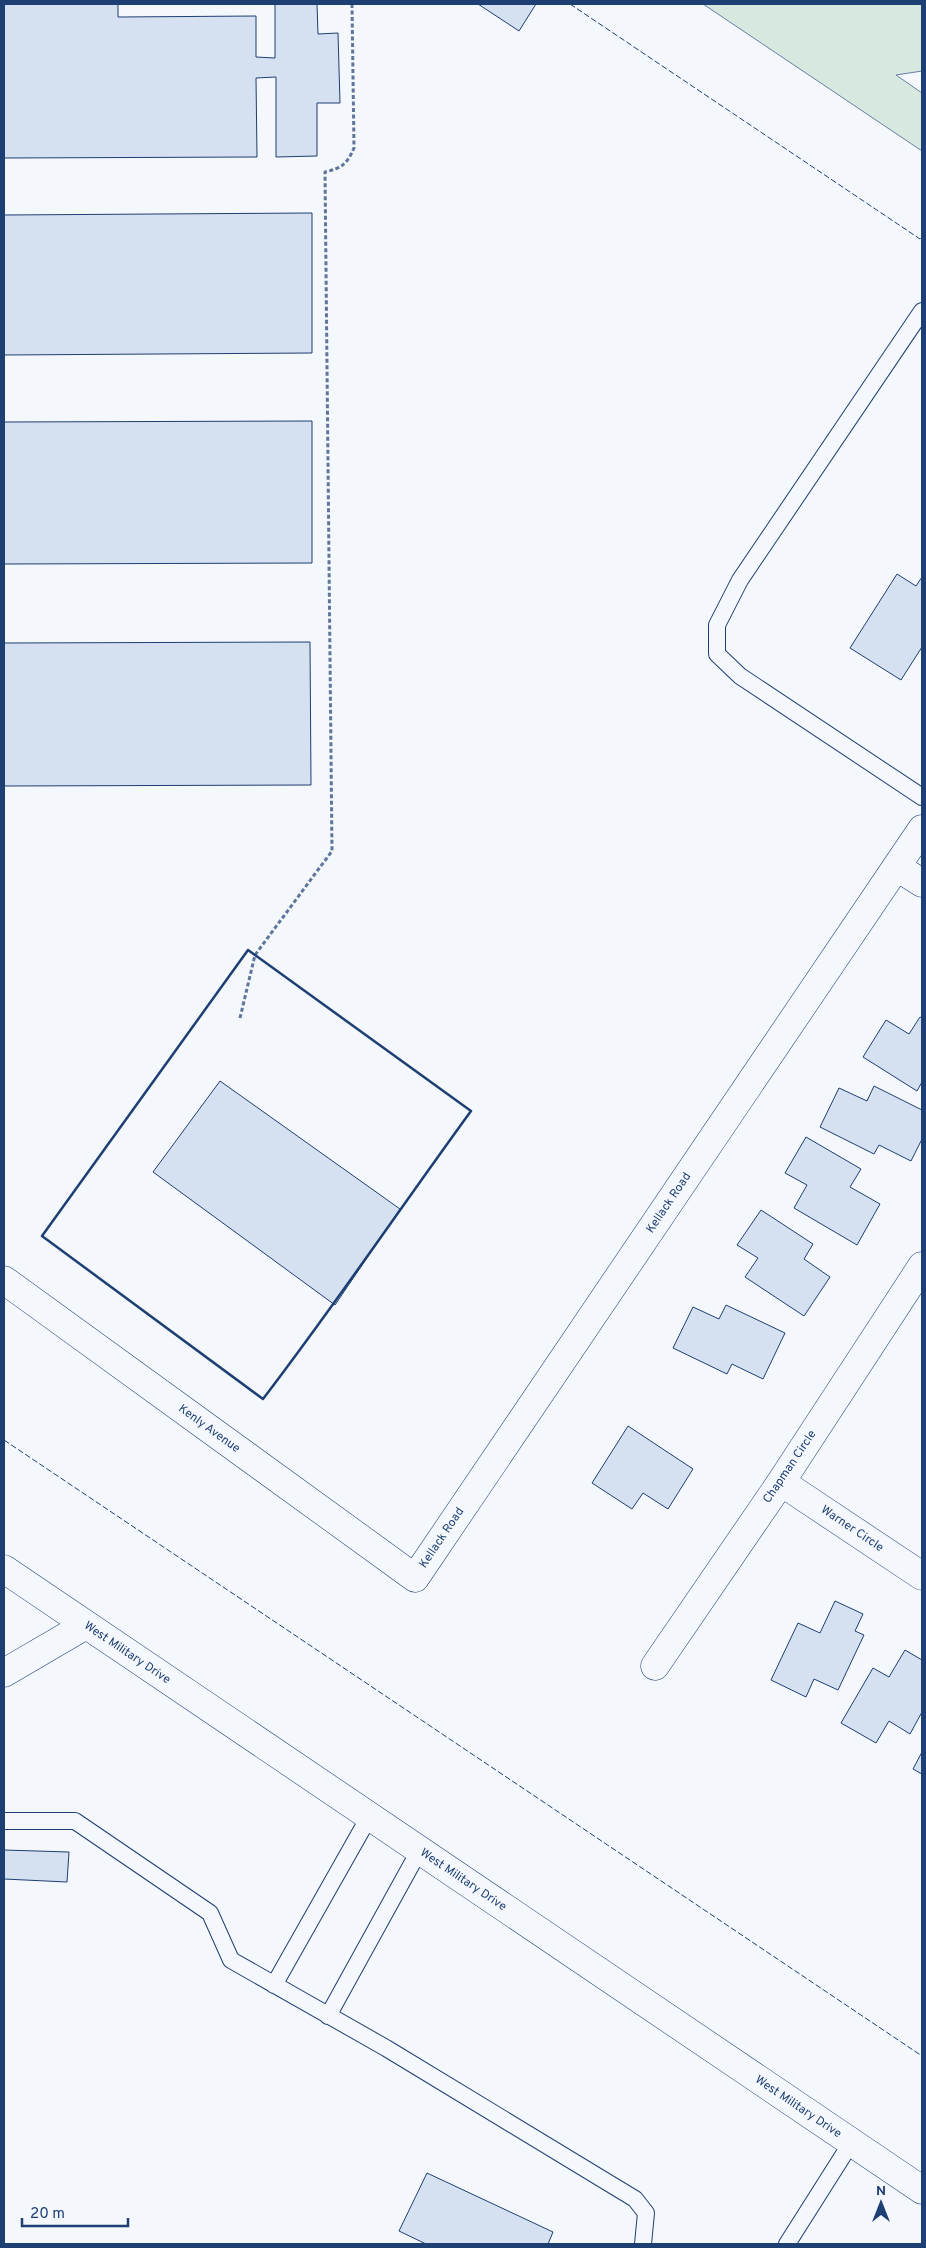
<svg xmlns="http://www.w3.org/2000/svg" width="926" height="2248" font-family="Overpass,sans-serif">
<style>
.green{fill:#d7e8df;stroke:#687fa3}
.building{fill:#d5e0f0;stroke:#1d3f73}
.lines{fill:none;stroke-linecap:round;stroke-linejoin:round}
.lane-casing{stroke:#1d3f73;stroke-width:18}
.street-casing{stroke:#1d3f73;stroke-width:29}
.primary-casing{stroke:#1d3f73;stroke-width:29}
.path{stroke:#5e769c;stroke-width:3;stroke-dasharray:4 2.5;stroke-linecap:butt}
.lane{stroke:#f4f7fb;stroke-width:16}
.street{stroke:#f4f7fb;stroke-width:28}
.primary{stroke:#f4f7fb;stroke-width:28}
.fence{stroke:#1d3f73;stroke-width:1;stroke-dasharray:6 2.5;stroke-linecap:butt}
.wall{stroke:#1d3f73;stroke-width:2.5}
.labels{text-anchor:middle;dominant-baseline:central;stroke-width:4;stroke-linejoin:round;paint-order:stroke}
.street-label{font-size:12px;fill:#1d3f73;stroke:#f4f7fb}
</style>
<rect width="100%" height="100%" fill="#f4f7fb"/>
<path class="green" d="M 703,4 L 922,4 L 922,71 L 896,75 L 922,93 L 922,151 Z"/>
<path class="building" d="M 4,4 L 118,4 L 118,17 L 256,16 L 256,57 L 275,58 L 275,4 L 317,4 L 318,34 L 338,33 L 340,103 L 317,103 L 317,156 L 276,157 L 276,77 L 256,78 L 257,157 L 4,158 Z
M 478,4 L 536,4 L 519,31 Z
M 312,213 L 312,353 L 4,355 L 4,215 Z
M 312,421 L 312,563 L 4,564 L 4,422 Z
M 897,574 L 916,586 L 922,577 L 922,647 L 901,680 L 850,648 Z
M 310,642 L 311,785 L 4,786 L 4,643 Z
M 920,1017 L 922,1018 L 922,1082 L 917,1091 L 863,1057 L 886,1020 L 909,1034 Z
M 220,1081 L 400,1209 L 335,1305 L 153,1172 Z
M 874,1086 L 922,1110 L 922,1139 L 911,1161 L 879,1145 L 874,1154 L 820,1127 L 839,1088 L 867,1101 Z
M 806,1137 L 861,1169 L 850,1187 L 880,1204 L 857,1245 L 794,1208 L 807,1185 L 785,1173 Z
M 761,1210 L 813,1244 L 804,1259 L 830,1277 L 804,1316 L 745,1277 L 758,1258 L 737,1245 Z
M 726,1305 L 785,1333 L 763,1379 L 732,1364 L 727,1374 L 673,1348 L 693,1307 L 719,1319 Z
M 628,1426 L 693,1469 L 668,1509 L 643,1493 L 632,1509 L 592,1483 Z
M 835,1601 L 863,1614 L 855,1631 L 864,1635 L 838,1690 L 814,1679 L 806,1697 L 771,1680 L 798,1623 L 820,1633 Z
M 905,1650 L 922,1660 L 922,1712 L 910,1734 L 889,1721 L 876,1743 L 841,1723 L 873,1668 L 889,1677 Z
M 922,1752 L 922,1774 L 913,1769 Z
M 4,1850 L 69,1852 L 67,1882 L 4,1879 Z
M 427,2173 L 553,2232 L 548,2244 L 426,2244 L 399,2231 Z"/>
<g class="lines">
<g class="lane-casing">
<path id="lane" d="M 922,311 L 740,580 L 717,625 L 717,654 L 740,676 L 922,797
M 4,1821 L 75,1821 L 210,1913 L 231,1960 L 386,2048 L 635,2199 L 646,2213 L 643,2244
M 274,1985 L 369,1817
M 328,2016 L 419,1851
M 787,2244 L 851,2143"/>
</g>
<g class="street-casing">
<path id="street" d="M 897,867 L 922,883
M 4,1280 L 415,1578 L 922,829
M 781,1482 L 922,1576
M 655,1666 L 781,1482 L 922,1266
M 4,1673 L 86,1625"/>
</g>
<g class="primary-casing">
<path id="primary" d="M 4,1569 L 922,2190"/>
</g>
<path class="path" d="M 240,1018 L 255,955 L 332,851 L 325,172 C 342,168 347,164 354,148 L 352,4"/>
<use href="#lane" class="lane"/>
<use href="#street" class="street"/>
<use href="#primary" class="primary"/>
<path class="fence" d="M 570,4 L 920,239 L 922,236
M 4,1440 L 922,2056"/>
<path class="wall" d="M 248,950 L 471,1111 C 401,1207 335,1305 263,1399 L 42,1236 Z"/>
</g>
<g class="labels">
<g class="street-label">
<text transform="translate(669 1203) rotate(-56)">Kellack Road</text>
<text transform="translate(209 1429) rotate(36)">Kenly Avenue</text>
<text transform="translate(790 1467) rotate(-56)">Chapman Circle</text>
<text transform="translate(852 1529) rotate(34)">Warner Circle</text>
<text transform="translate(442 1538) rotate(-56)">Kellack Road</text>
<text transform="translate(127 1653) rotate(34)">West Military Drive</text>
<text transform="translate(463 1880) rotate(34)">West Military Drive</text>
<text transform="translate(798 2107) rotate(34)">West Military Drive</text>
</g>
</g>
<rect width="926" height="2248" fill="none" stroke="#1d3f73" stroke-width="10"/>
<g transform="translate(881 2203)" stroke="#f4f7fb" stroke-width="4" paint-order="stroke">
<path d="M0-4L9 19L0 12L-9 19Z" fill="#1d3f73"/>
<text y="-8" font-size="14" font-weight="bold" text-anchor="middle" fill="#1d3f73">N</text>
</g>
<path d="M22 2218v8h106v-8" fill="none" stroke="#1d3f73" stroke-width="2.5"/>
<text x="30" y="2218" font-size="15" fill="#1d3f73" stroke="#f4f7fb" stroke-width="4" paint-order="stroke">20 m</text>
</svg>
